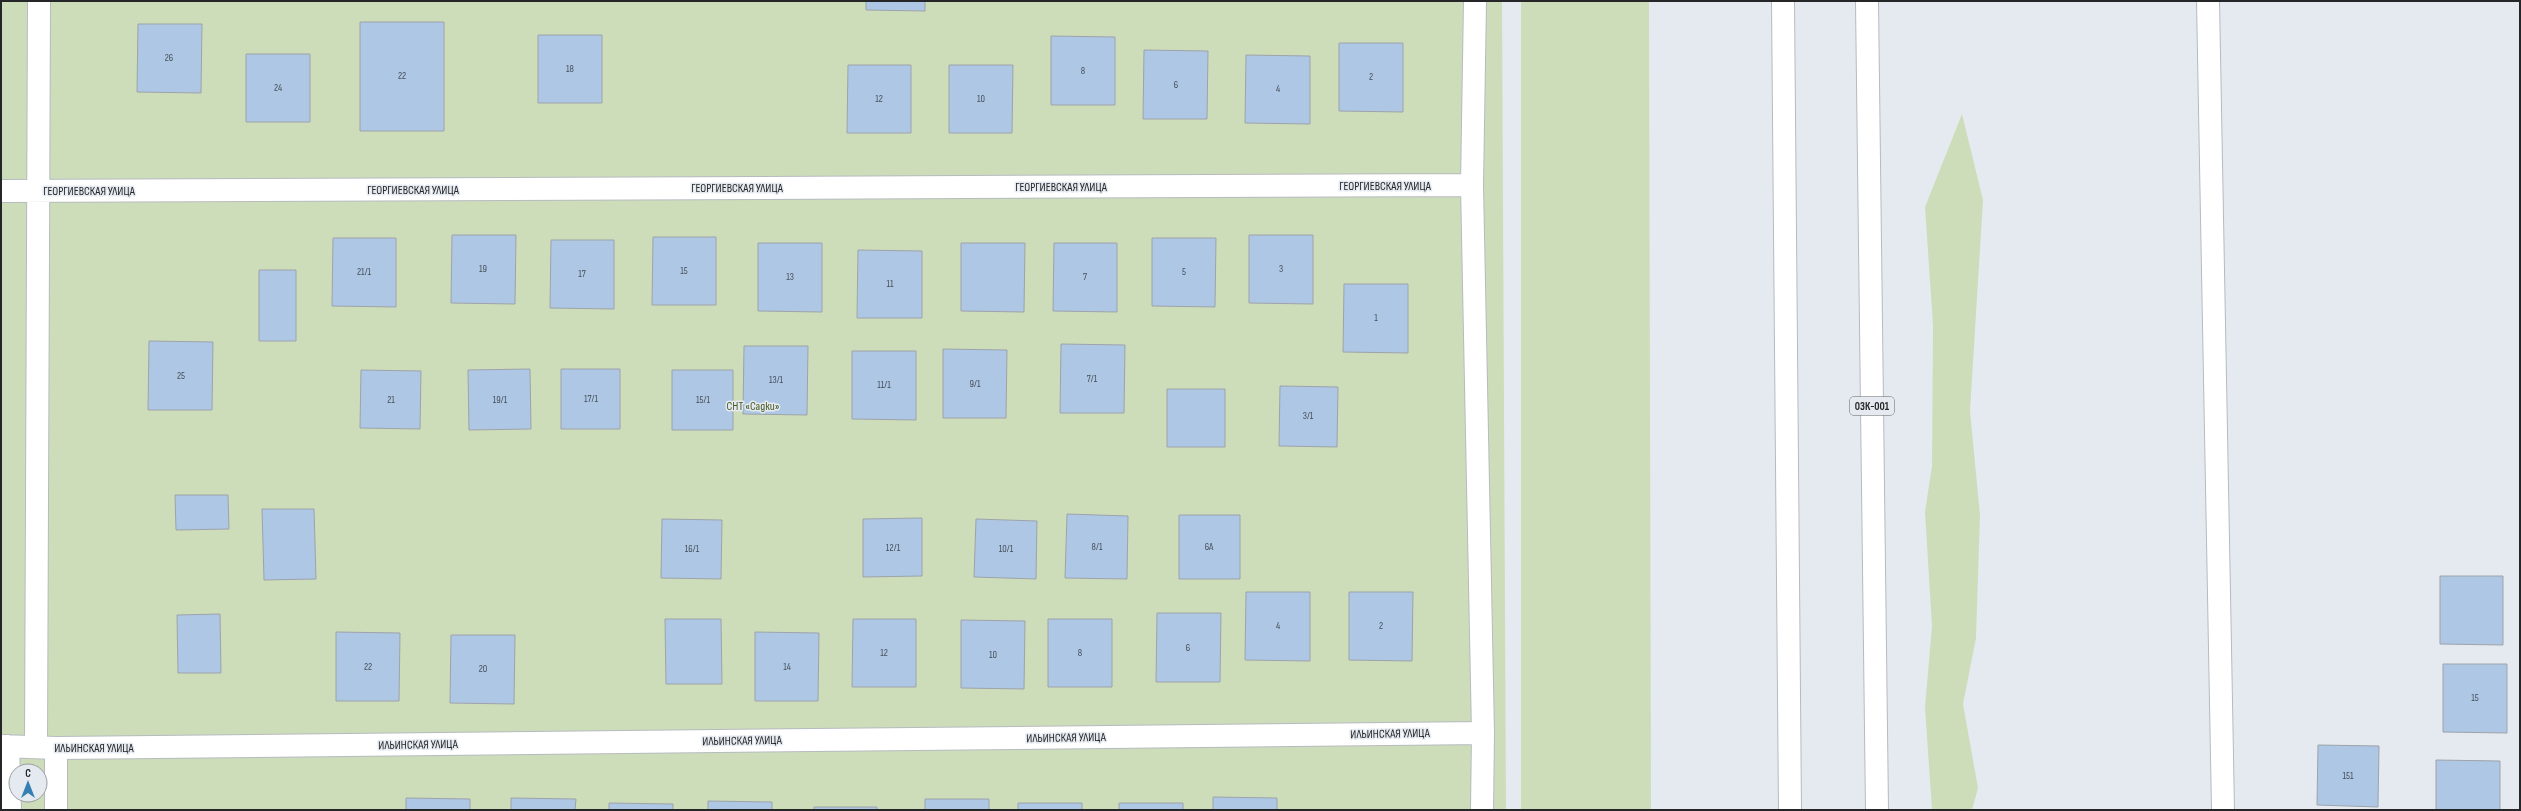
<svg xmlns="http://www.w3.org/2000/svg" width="2521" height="811" font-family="'Sofia Sans Condensed',sans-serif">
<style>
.green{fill:#cdddba;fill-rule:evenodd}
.building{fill:#adc7e5;stroke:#9ea3a9}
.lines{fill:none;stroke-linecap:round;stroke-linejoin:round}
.minor-casing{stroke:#b6bbc0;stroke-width:24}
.major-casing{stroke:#b6bbc0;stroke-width:24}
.minor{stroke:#fff;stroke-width:22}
.major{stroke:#fff;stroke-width:22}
.labels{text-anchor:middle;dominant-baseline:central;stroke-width:3;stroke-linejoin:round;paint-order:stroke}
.number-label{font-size:10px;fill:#464e57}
.shield{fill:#e5eaf0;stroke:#5e6164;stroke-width:1}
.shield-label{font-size:11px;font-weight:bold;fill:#242628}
.street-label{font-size:12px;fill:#242628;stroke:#e5eaf0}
.park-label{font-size:12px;fill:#455a25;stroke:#e5eaf0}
</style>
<rect width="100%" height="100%" fill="#e5eaf0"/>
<path class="green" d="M 1,1 L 1502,1 L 1506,810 L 1,810 ZM 16,771 L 40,771 L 40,795 L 16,795 Z
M 1521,1 L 1649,1 L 1651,810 L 1521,810 Z
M 1962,114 L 1983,200 L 1970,411 L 1980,515 L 1976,638 L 1963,704 L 1978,788 L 1972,810 L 1932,810 L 1925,707 L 1932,626 L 1925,512 L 1932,466 L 1933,325 L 1925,207 Z"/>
<path class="building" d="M 866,1 L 925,1 L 925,11 L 866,10 Z
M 360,22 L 444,22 L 444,131 L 360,131 Z
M 138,24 L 202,24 L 201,93 L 137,92 Z
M 538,35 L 602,35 L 602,103 L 538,103 Z
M 1051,36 L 1115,37 L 1115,105 L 1051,105 Z
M 1339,43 L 1403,43 L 1403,112 L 1339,111 Z
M 1144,50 L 1208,51 L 1207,119 L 1143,119 Z
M 246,54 L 310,54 L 310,122 L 246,122 Z
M 1246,55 L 1310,56 L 1310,124 L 1245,123 Z
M 848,65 L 911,65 L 911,133 L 847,133 Z
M 949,65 L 1013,65 L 1012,133 L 949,133 Z
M 452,235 L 516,235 L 515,304 L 451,303 Z
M 1249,235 L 1313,235 L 1313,304 L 1249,303 Z
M 653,237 L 716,237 L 716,305 L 652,305 Z
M 333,238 L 396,238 L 396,307 L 332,306 Z
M 1152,238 L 1216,238 L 1215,307 L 1152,306 Z
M 551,240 L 614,240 L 614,309 L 550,308 Z
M 758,243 L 822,243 L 822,312 L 758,311 Z
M 961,243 L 1025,243 L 1024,312 L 961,311 Z
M 1054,243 L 1117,243 L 1117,312 L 1053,311 Z
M 858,250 L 922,251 L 922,318 L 857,318 Z
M 259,270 L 296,270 L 296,341 L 259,341 Z
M 1344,284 L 1408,284 L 1408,353 L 1343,352 Z
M 149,341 L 213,342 L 212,410 L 148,410 Z
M 1061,344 L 1125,345 L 1124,413 L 1060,413 Z
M 744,346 L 808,346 L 807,415 L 743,414 Z
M 943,349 L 1007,350 L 1006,418 L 943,418 Z
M 852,351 L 916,351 L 916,420 L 852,419 Z
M 530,369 L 531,429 L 469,430 L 468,370 Z
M 561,369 L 620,369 L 620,429 L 561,429 Z
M 361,370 L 421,371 L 420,429 L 360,428 Z
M 672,370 L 733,370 L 733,430 L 672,430 Z
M 1280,386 L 1338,387 L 1337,447 L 1279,446 Z
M 1167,389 L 1225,389 L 1225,447 L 1167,447 Z
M 175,495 L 228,495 L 229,529 L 176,530 Z
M 262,509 L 314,509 L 316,579 L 264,580 Z
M 1067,514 L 1128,516 L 1127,579 L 1065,578 Z
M 1179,515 L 1240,515 L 1240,579 L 1179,579 Z
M 922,518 L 922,576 L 863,577 L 863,519 Z
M 662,519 L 722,520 L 721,579 L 661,578 Z
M 976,519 L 1037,521 L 1036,579 L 974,577 Z
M 2440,576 L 2503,576 L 2503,645 L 2440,644 Z
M 1246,592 L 1310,592 L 1310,661 L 1245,660 Z
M 1349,592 L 1413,592 L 1412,661 L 1349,660 Z
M 1157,613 L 1221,613 L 1220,682 L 1156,682 Z
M 220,614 L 221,673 L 178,673 L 177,615 Z
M 665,619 L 721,619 L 722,684 L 666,684 Z
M 853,619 L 916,619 L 916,687 L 852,687 Z
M 1048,619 L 1112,619 L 1112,687 L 1048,687 Z
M 961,620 L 1025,621 L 1024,689 L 961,688 Z
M 336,632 L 400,633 L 399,701 L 336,701 Z
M 755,632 L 819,633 L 818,701 L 755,701 Z
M 451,635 L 515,635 L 514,704 L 450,703 Z
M 2443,664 L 2507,664 L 2507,733 L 2443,732 Z
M 2318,745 L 2379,746 L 2378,807 L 2317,805 Z
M 2436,760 L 2500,761 L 2500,810 L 2436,810 Z
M 1213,797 L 1277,798 L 1277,810 L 1213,810 Z
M 406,798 L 470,799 L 470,810 L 406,810 Z
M 511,798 L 576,799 L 575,810 L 511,810 Z
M 925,799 L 989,799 L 989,810 L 925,810 Z
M 708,801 L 772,802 L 772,810 L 708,810 Z
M 609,803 L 673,804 L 673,810 L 609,810 Z
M 1018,803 L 1082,803 L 1082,810 L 1018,810 Z
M 1119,803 L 1183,803 L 1183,810 L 1119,810 Z
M 814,807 L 877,807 L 877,810 L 814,810 Z"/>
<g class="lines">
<g class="minor-casing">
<path id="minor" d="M 1475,1 L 1472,185 L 1483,733 L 1482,810
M 2208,1 L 2223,810
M 1,191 L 1472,185
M 1,746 L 56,748 L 1483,733
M 8,746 L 10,810
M 36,747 L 39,1
M 56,748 L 56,810"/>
</g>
<g class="major-casing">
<path id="major" d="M 1783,1 L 1790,810
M 1867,1 L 1877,810"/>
</g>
<use href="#minor" class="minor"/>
<use href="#major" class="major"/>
</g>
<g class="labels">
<g class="number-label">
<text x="169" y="58">26</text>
<text x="570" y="69">18</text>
<text x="1083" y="71">8</text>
<text x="402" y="76">22</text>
<text x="1371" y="77">2</text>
<text x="1176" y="85">6</text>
<text x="278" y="88">24</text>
<text x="1278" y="89">4</text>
<text x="879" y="99">12</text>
<text x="981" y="99">10</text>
<text x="483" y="269">19</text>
<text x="1281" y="269">3</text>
<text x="684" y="271">15</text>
<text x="364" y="272">21/1</text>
<text x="1184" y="272">5</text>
<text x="582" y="274">17</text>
<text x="790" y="277">13</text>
<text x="1085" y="277">7</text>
<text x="890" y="284">11</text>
<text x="1376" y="318">1</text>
<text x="181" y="376">25</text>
<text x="1092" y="379">7/1</text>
<text x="776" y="380">13/1</text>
<text x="975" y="384">9/1</text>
<text x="884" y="385">11/1</text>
<text x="591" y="399">17/1</text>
<text x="391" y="400">21</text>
<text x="500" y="400">19/1</text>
<text x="703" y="400">15/1</text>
<text x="1308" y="416">3/1</text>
<text x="1097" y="547">8/1</text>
<text x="1209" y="547">6А</text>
<text x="893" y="548">12/1</text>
<text x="692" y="549">16/1</text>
<text x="1006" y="549">10/1</text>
<text x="1278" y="626">4</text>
<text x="1381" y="626">2</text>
<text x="1188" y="648">6</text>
<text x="884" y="653">12</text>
<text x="1080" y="653">8</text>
<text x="993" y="655">10</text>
<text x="368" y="667">22</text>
<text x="787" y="667">14</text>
<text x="483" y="669">20</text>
<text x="2475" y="698">15</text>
<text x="2348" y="776">151</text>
</g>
<rect class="shield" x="1850" y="397" width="44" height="18" rx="3"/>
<g class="shield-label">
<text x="1872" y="406">03К-001</text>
</g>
<g class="street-label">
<text x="1385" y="186">ГЕОРГИЕВСКАЯ УЛИЦА</text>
<text x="1061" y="187">ГЕОРГИЕВСКАЯ УЛИЦА</text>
<text x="737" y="188">ГЕОРГИЕВСКАЯ УЛИЦА</text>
<text x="413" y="190">ГЕОРГИЕВСКАЯ УЛИЦА</text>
<text x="89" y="191">ГЕОРГИЕВСКАЯ УЛИЦА</text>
<text transform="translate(1390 734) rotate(-1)">ИЛЬИНСКАЯ УЛИЦА</text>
<text transform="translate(1066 738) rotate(-1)">ИЛЬИНСКАЯ УЛИЦА</text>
<text transform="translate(742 741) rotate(-1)">ИЛЬИНСКАЯ УЛИЦА</text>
<text transform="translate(418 745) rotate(-1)">ИЛЬИНСКАЯ УЛИЦА</text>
<text x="94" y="748">ИЛЬИНСКАЯ УЛИЦА</text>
</g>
<g class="park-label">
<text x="753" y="406">СНТ «Садки»</text>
</g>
</g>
<rect width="2521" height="811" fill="none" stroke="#242628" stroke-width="4"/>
<g transform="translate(28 783)"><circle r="19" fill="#e5eaf0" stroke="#989ca0"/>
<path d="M0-3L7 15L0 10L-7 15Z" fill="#357fb3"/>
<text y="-6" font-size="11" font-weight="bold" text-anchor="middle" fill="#242628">С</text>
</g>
</svg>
